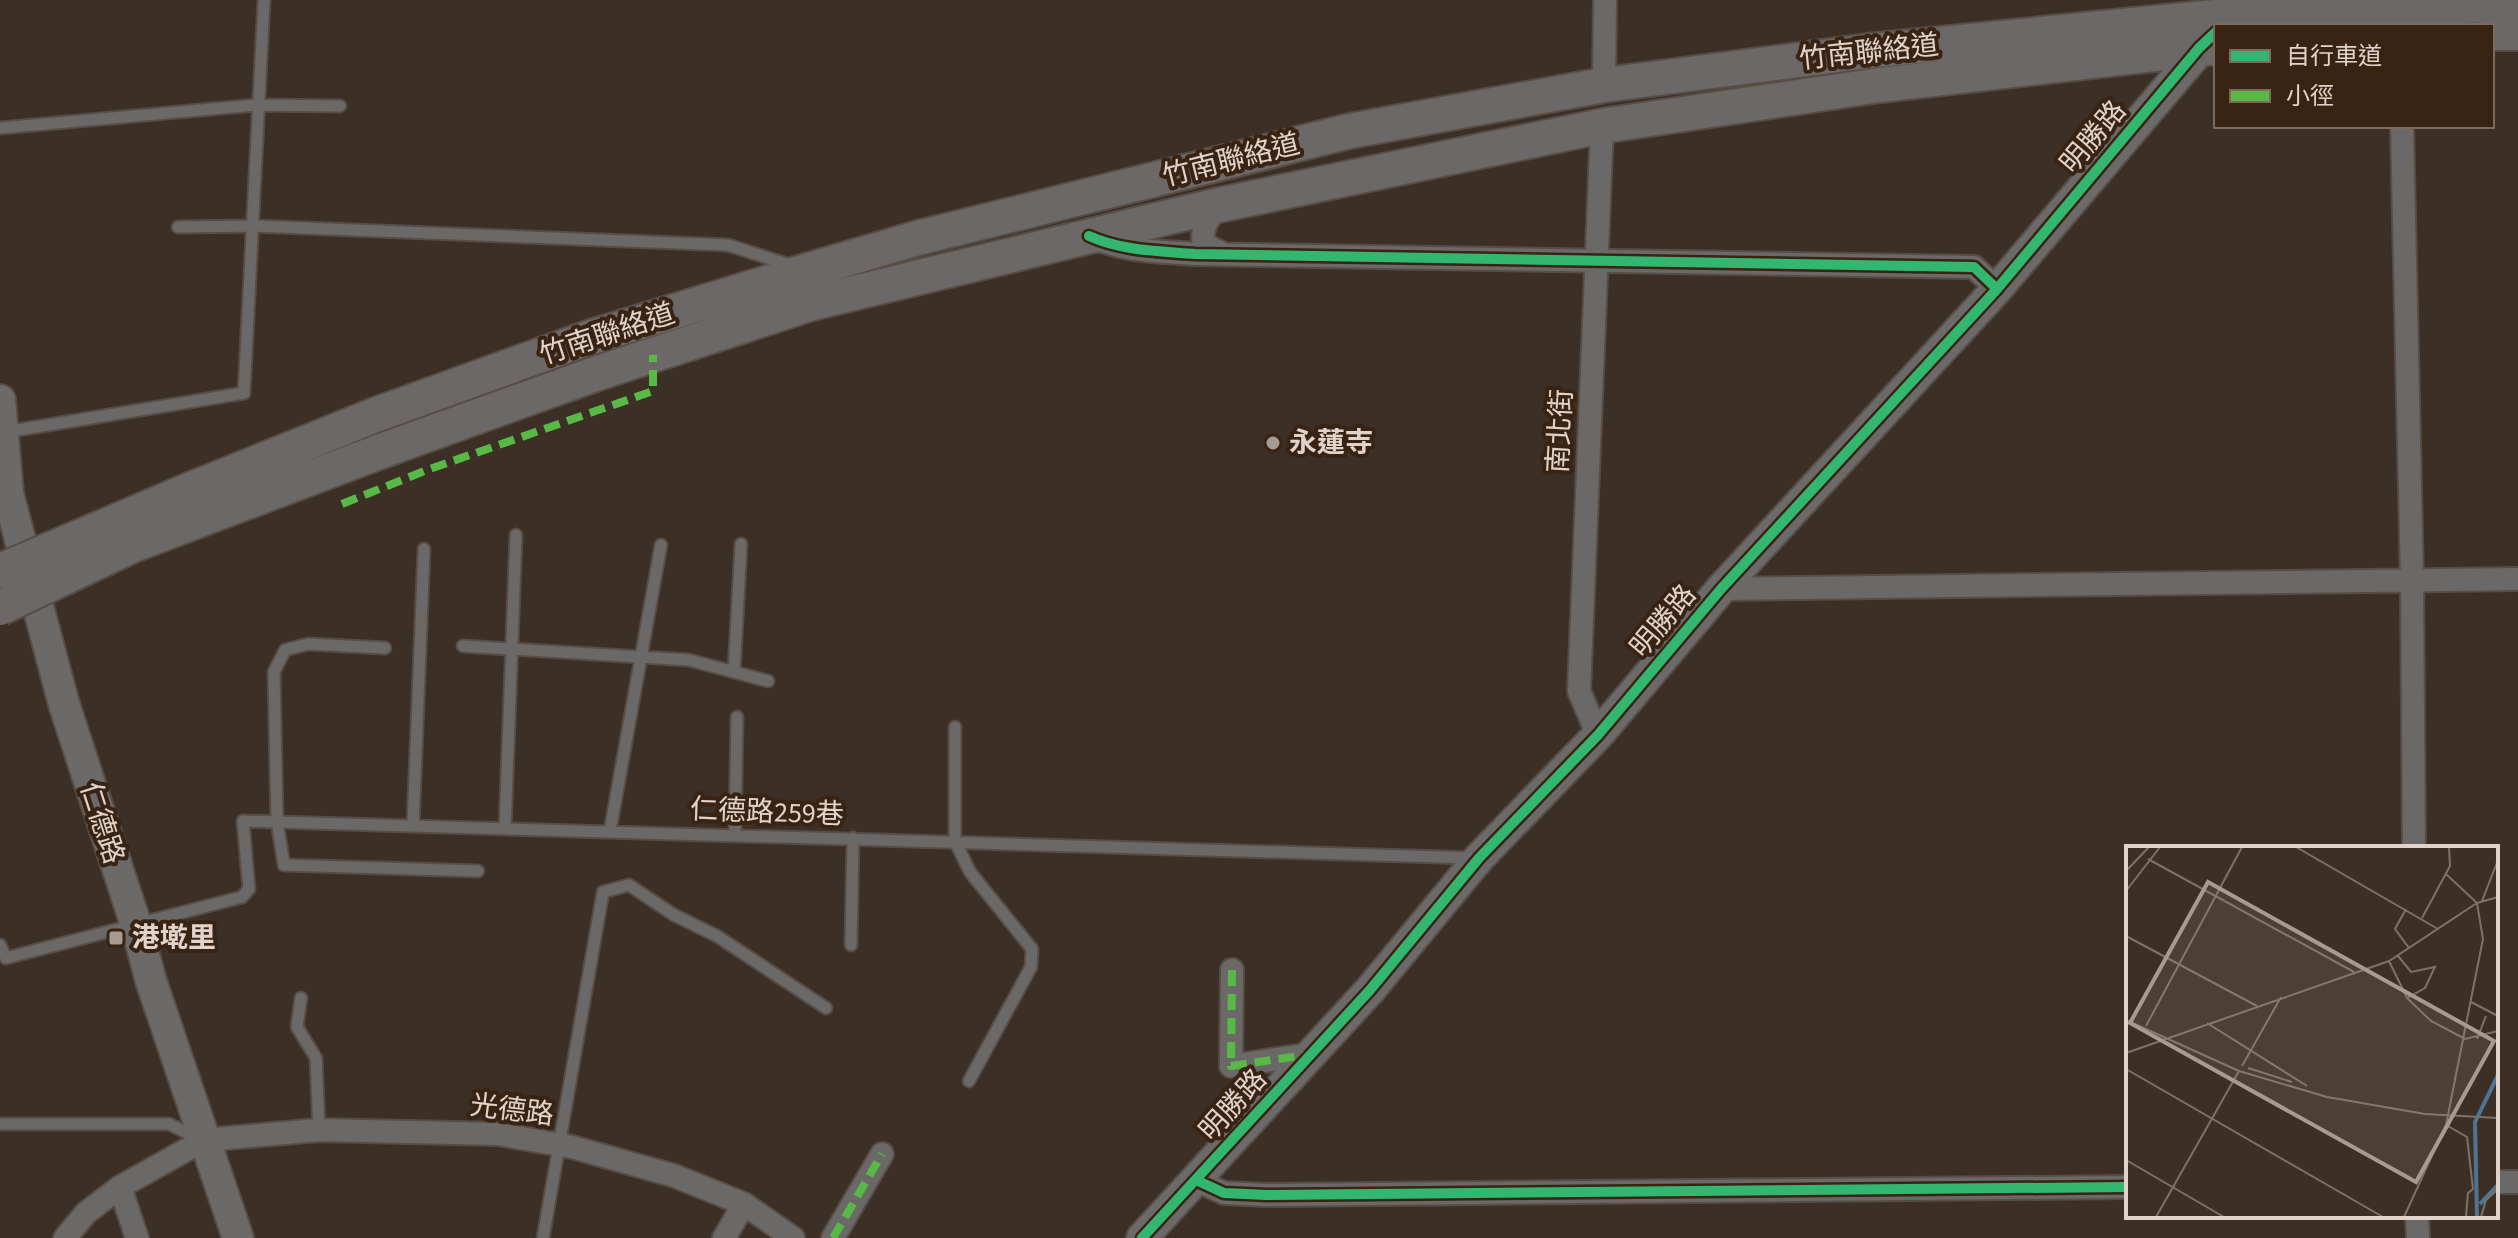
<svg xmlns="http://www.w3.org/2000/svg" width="2518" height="1238" font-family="'Source Sans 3','Noto Sans TC',sans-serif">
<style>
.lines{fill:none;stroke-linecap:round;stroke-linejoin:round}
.lane-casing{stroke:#584d45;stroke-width:15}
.street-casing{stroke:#584d45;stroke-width:26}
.secondary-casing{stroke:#584d45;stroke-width:34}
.primary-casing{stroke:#584d45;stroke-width:38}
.lane{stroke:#6a6968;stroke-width:11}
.street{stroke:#6a6968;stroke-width:22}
.secondary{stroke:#6c6a69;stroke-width:30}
.primary{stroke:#6b6867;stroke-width:34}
.primary-bridge-casing{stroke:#584d45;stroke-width:38;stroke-linecap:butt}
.primary-bridge{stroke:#6b6867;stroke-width:34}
.quiet{stroke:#58b947;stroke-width:8;stroke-dasharray:16 8;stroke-linecap:butt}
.cycleway-casing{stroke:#392414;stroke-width:15}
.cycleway{stroke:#33b770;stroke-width:10}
.poi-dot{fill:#a79a90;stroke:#392414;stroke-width:3}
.labels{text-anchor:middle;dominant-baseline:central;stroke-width:8;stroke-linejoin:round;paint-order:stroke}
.street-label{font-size:28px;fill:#e1d3c9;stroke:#392414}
.poi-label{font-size:28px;font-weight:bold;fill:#e1d3c9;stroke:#392414;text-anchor:start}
.inset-river{fill:none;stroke:#507392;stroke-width:4}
.inset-road{fill:none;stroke:#7e7167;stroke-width:2}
.view{fill:#a79a90;fill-opacity:0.15;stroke:#a79a90;stroke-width:4}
.inset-edge{fill:none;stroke:#e1d3c9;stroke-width:4}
</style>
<rect width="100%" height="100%" fill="#3c2f26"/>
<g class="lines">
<g class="lane-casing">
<path id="lane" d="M 0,128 L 257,105 L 340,106
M 178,227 L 253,226 L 728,245 L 790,265
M 5,432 L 244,393 L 264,0
M 463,646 L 689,660 L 768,681
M 385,648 L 308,644 L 285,650 L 274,672 L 277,822 L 284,865 L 478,871
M 734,672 L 741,544
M 955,727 L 955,841 L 970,872 L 1032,949 L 1031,967 L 969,1081
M 413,826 L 424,549
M 505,828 L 516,535
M 610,831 L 661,545
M 735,835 L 737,717
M 0,945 L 6,958 L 242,897 L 249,889 L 243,821 L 1474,858
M 851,945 L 853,838
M 301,998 L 297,1027 L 316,1058 L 319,1130
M 0,1124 L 169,1124 L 200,1139
M 543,1238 L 603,892 L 629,885 L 674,915 L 717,936 L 826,1008"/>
</g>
<g class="street-casing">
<path id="street" d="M 1604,85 L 1605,0
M 2402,126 L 2412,581 L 2414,848
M 1219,205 C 1209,218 1200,227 1204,244 L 1223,254
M 1093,237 C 1124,252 1161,251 1195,254 L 1974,267 L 1997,289
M 1721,589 L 2518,579
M 1598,735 L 1579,691 L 1602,126
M 1232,970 L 1231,1066 L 1312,1054
M 1196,1180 L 1224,1193 L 1267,1195 L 2128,1187
M 2496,1182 L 2518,1182
M 120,1187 L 137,1238
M 2417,1216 L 2418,1238
M 65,1238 L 86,1213 L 120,1187 L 204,1140 L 319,1130 L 498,1134 L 572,1147 L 675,1176 L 744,1204 L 793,1238
M 724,1238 L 744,1204
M 833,1238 L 882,1154"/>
</g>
<g class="secondary-casing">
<path id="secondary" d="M 0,400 L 8,494 L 64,704 L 136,925 L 151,981 L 238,1238
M 1142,1238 L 1370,990 L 1479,858 L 1598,735 L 1721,589 L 1997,289 L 2209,39"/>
</g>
<g class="primary-casing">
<path id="primary" d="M 2492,33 L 2518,33
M 375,415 L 588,338 L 806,271 L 918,238 L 1350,131 L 1604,85 L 1868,51 L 2235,15 L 2518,4
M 384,450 L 598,373 L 812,303 L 1219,205 L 1602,126 L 1880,85 L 2216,47"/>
</g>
<use href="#lane" class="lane"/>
<use href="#street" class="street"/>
<use href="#secondary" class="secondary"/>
<use href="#primary" class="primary"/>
<g class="primary-bridge-casing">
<path id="primary-bridge" d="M 0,571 L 192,489 L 375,415
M 0,608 L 133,545 L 384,450"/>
</g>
<use href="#primary-bridge" class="primary-bridge"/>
<path class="quiet" d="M 342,504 L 427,470 L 653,391 L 653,355
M 1232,970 L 1231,1066 L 1312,1054
M 833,1238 L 882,1154"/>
<g class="cycleway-casing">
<path id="cycleway" d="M 1089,236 C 1122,251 1159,251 1195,254 L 1974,267 L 1997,289
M 1196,1180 L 1224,1193 L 1267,1195 L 2128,1187
M 1142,1238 L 1370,990 L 1479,858 L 1598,735 L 1721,589 L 1997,289 L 2199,48 L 2216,32"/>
</g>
<use href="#cycleway" class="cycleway"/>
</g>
<g class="poi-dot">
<circle cx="1273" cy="443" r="8"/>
<rect x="108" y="930" width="16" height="16" rx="4"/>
</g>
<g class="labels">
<g class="street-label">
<text transform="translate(1869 52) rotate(-6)">竹南聯絡道</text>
<text transform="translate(2093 137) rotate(-50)">明勝路</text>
<text transform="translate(1231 160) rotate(-14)">竹南聯絡道</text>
<text transform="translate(607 334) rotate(-18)">竹南聯絡道</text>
<text transform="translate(1560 431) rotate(-87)">南北街</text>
<text transform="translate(1663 621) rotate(-50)">明勝路</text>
<text transform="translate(767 812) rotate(2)">仁德路259巷</text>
<text transform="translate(102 823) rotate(72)">仁德路</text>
<text transform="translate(1233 1105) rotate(-48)">明勝路</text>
<text transform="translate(512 1110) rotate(7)">光德路</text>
</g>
<g class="poi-label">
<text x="1289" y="443">永蓮寺</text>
<text x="132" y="938">港墘里</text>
</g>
</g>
<g transform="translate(2126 846)">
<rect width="372" height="372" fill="#3c2f26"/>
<path class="inset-river" d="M 354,358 L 372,339M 351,371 L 349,276 L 372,229"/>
<path class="inset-road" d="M 170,1 L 312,83M 22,13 L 228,126M 0,25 L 23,1M 0,45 L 34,1M 356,55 L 372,14M 280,63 L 269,83 L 283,102M 296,72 L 324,20 L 323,1M 0,90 L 131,160M 272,110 L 285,126 L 309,121 L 299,142 L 281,152M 263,115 L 281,152 L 305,175 L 339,193 L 372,185M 345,156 L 372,170M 0,174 L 113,225 L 201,251 L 299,268 L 372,272M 81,177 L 181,240M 20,180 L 116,1M 351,193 L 360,170M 0,207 L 263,115 L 351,57 L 372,51M 116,220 L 155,151M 122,222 L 166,236M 0,223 L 257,371M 320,279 L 341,291 L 347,343 L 342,347 L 340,371M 0,314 L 98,371M 30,371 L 113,225M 278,371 L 320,279 L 357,93 L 351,57 L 320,28M 355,371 L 360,354 L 372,343"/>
<path class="view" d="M 82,36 L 368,195 L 290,336 L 4,177 Z"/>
<rect width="372" height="372" class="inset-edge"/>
</g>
<rect x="2214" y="24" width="280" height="104" fill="#392414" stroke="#7c6a5c" stroke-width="2"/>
<rect x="2230" y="50" width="40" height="12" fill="#33b770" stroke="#7c6a5c" stroke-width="2"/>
<text x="2286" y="64" font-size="24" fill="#e1d3c9">自行車道</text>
<rect x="2230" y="90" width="40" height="12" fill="#58b947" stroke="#7c6a5c" stroke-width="2"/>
<text x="2286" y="104" font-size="24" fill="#e1d3c9">小徑</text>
</svg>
